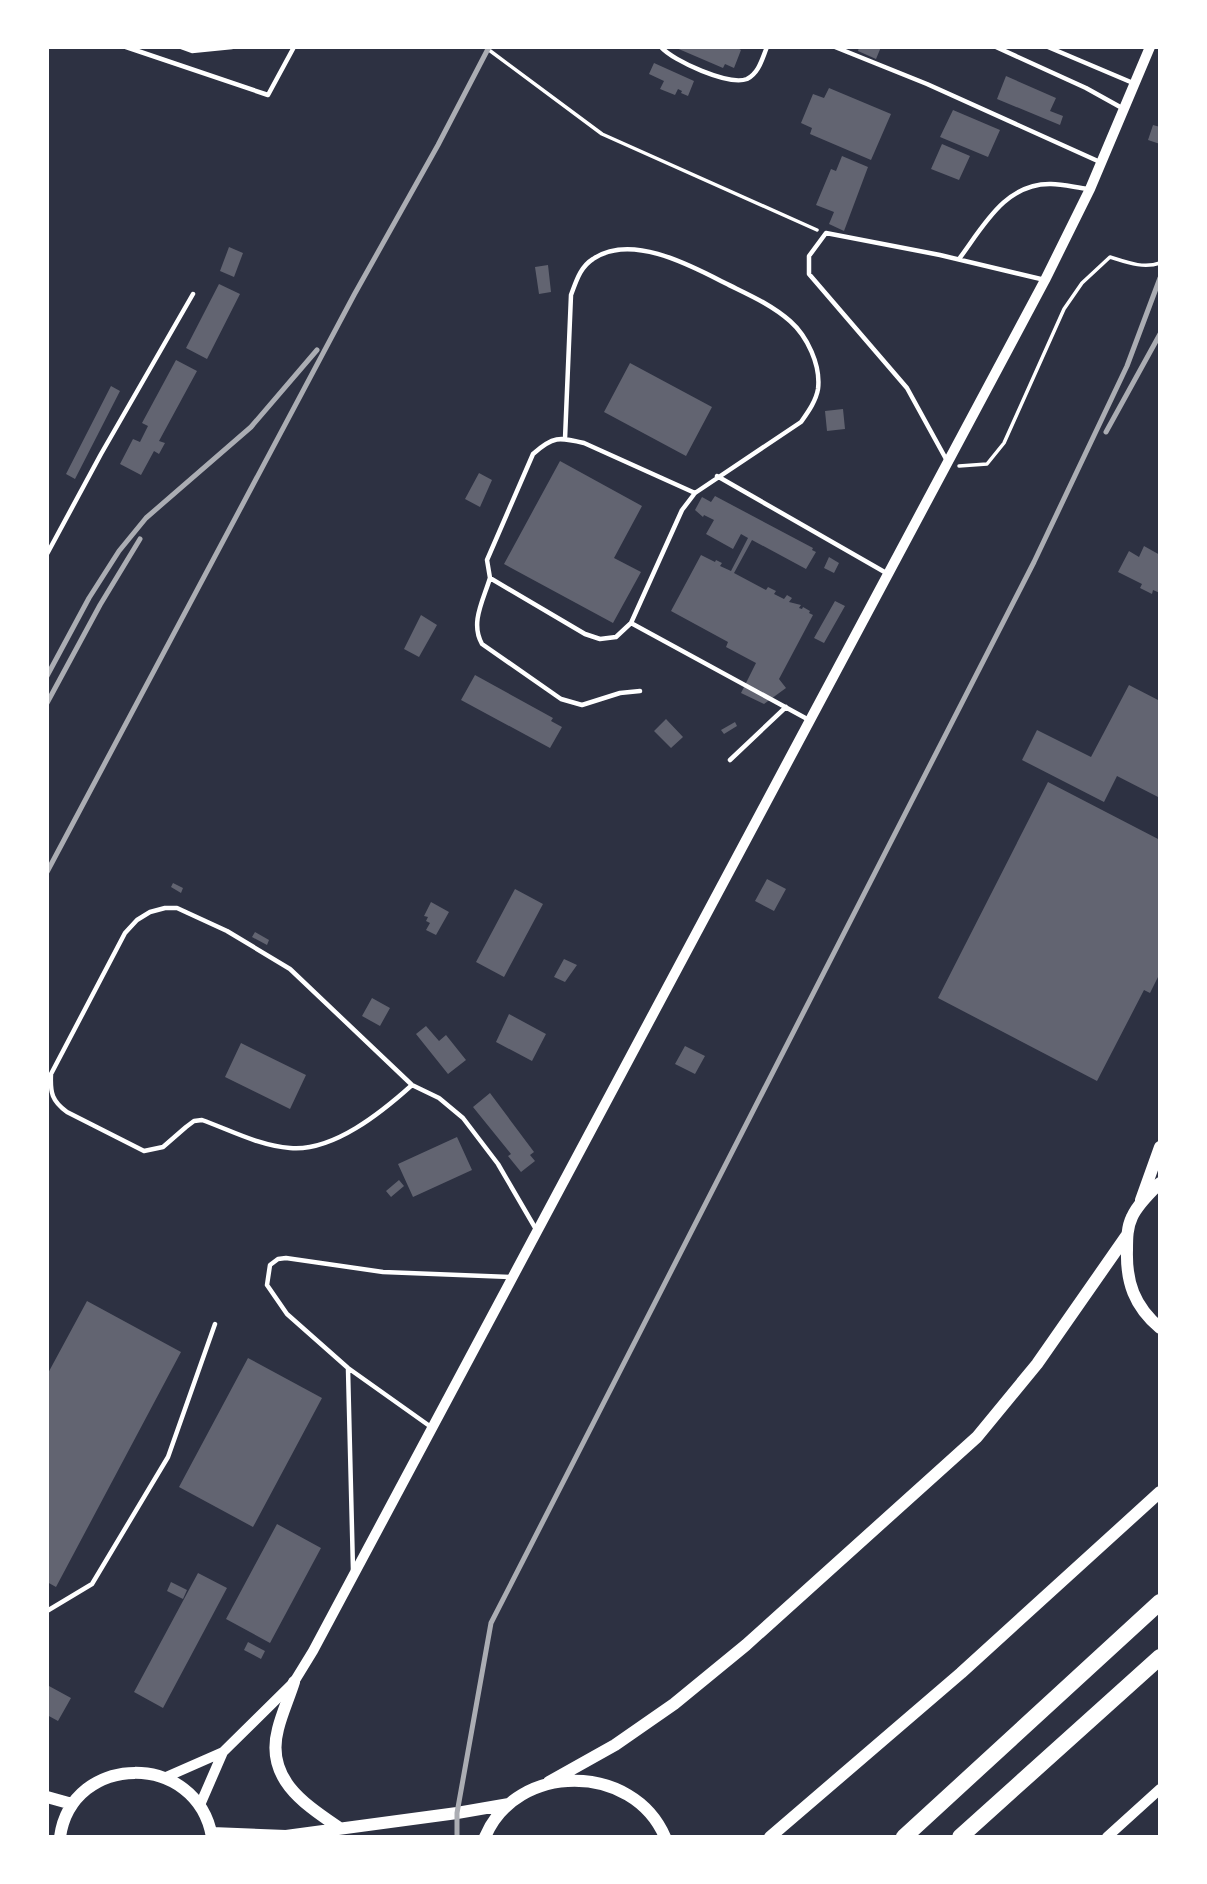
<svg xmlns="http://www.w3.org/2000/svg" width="1207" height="1884" font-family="'Fira Sans Condensed',sans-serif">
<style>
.building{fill:#626471}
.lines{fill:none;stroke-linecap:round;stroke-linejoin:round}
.path{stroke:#fff;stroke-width:3.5}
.service{stroke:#fff;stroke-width:4.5}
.tertiary{stroke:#fff;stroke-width:10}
.secondary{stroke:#fff;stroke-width:12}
.motorway{stroke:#fff;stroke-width:16}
.rail{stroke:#abadb3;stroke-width:5}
</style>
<rect width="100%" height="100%" fill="#2d3142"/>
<path class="building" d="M 674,47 L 736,47 L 741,50 L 734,68 L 725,64 L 723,68 Z
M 859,47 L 881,47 L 876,59 L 858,51 Z
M 654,63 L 694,81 L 688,96 L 681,93 L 682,91 L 678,89 L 675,95 L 660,89 L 664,81 L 649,74 Z
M 1006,76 L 1056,98 L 1050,111 L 1063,116 L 1060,125 L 997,99 Z
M 829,88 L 891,114 L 871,160 L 810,134 L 812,128 L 801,123 L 813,94 L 824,98 Z
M 953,110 L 1000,130 L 988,157 L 940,137 Z
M 1153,125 L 1160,127 L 1160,144 L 1148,140 Z
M 942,144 L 970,156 L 959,180 L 931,169 Z
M 842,156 L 868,167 L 844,231 L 829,224 L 834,212 L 816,205 L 831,169 L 836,171 Z
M 229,247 L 243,253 L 234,277 L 220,271 Z
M 548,265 L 551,292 L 539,294 L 535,267 Z
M 219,284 L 240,294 L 207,359 L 186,348 Z
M 176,360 L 197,371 L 159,441 L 165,443 L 159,454 L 154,451 L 141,475 L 120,464 L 133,439 L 140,442 L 148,426 L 142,423 Z
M 630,363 L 712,407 L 686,456 L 604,412 Z
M 111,386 L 120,391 L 75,479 L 66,474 Z
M 843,409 L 845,429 L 827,431 L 825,411 Z
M 560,461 L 642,506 L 614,558 L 641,572 L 613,623 L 504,564 Z
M 479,473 L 492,480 L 480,507 L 465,499 Z
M 715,496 L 813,548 L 812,550 L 816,552 L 806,569 L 752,540 L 734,573 L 766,590 L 768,587 L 776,591 L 774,594 L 784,599 L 787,595 L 792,598 L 789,602 L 801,605 L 799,608 L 802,609 L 803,607 L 810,611 L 809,613 L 813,615 L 779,679 L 786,688 L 764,704 L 741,693 L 756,663 L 726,647 L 728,642 L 671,611 L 701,555 L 715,562 L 716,560 L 722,563 L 720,566 L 731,571 L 748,538 L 741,534 L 733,549 L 706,534 L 714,520 L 704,515 L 703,517 L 695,510 L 702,497 L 711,502 Z
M 1144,546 L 1160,555 L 1160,593 L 1153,590 L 1152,594 L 1140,588 L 1142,584 L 1118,572 L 1129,551 L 1139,557 Z
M 829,557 L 839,563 L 834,573 L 824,568 Z
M 835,601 L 845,606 L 824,643 L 814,638 Z
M 421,615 L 437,625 L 419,657 L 404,649 Z
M 475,675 L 553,718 L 551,721 L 562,727 L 550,748 L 461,700 Z
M 1129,685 L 1160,701 L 1160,798 L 1117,776 L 1104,802 L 1022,760 L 1037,730 L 1091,757 Z
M 666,719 L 683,737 L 671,748 L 654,731 Z
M 735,722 L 737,726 L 724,734 L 721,730 Z
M 1048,782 L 1160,840 L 1160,973 L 1150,993 L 1144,990 L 1097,1081 L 938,998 Z
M 767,879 L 786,889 L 774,911 L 755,901 Z
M 173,883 L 183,888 L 181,893 L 171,887 Z
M 515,889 L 543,904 L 504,977 L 476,962 Z
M 431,902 L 449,912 L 436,935 L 426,930 L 430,923 L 426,921 L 428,917 L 424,916 Z
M 255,932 L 269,940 L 267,945 L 252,937 Z
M 564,959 L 577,965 L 565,982 L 554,977 Z
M 372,998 L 390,1008 L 380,1026 L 362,1016 Z
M 509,1014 L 546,1034 L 532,1061 L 496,1042 Z
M 426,1026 L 439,1041 L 446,1035 L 466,1060 L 448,1074 L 416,1034 Z
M 241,1043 L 306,1075 L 290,1109 L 225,1077 Z
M 685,1046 L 705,1056 L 695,1074 L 675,1064 Z
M 490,1093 L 534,1152 L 530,1155 L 535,1161 L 521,1172 L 508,1156 L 511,1154 L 473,1107 Z
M 457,1137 L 472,1170 L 413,1197 L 398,1164 Z
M 399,1180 L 404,1186 L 391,1197 L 386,1191 Z
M 87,1301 L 181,1352 L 56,1587 L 47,1582 L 47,1375 Z
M 248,1358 L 322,1398 L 253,1527 L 179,1487 Z
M 277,1524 L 321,1548 L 270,1643 L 226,1619 Z
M 198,1573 L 227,1588 L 163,1708 L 134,1692 Z
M 171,1582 L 187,1590 L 183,1599 L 167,1591 Z
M 248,1642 L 265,1651 L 261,1659 L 244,1650 Z
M 49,1686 L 71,1698 L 58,1721 L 47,1715 Z"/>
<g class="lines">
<path class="path" d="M 485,47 L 602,134 L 817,230
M 959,466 L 987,464 L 1004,443 L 1064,309 L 1082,283 L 1110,257 C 1126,262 1143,269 1160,263"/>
<path class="service" d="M 126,47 L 268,95 L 294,47
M 181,47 L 192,51 L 232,47
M 661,47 C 673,61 729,86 747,79 C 759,73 762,59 767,47
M 835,47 L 927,84 L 1100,162
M 996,47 L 1086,88 L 1122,108
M 1048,47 L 1133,83
M 959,259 C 983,227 1005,183 1051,184 C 1064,184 1077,188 1089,189
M 565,439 L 571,295 C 576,282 580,267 593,259 C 631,233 690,265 725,283 C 747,294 771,304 790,321 C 807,336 821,365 818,389 C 816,401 808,412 801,422 L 695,493 L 682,510 L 631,623 L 616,637 L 600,639 L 585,634 L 490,578 L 487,560 L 533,454 C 553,436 559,437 584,443 L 695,493
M 946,459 L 907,388 L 809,274 L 809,256 L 826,233 L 940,255 L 1045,280
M 717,476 L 888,574
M 47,554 L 101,454 L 193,294
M 490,578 C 483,601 470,623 482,644 L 561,699 L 582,705 L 620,693 L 640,691
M 631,623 L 809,720
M 730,760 L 786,707
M 412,1085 C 382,1112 333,1152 290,1148 C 260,1146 230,1130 202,1120 L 194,1121 L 186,1127 L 163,1147 L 144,1151 L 67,1112 C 52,1101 50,1093 51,1074 L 125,933 L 137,920 L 150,912 L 165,908 L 177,908 L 227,931 L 290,969 L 412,1085 L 439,1098 L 463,1118 L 498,1164 L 537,1231
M 348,1369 L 353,1570
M 431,1427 L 348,1368 L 287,1314 L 267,1285 L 270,1265 L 278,1259 L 286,1258 L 383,1272 L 512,1277
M 47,1611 L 92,1584 L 168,1457 L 215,1324"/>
<path class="tertiary" d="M 166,1777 L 223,1752
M 200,1805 L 223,1752 L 294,1682 L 313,1651 L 1045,280 L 1090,189 L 1150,47
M 1107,1837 L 1160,1789"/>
<path class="secondary" d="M 1160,1183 C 1150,1193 1138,1204 1132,1217 C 1127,1227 1127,1239 1127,1250 C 1126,1282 1134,1306 1160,1328
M 1141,1200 L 1160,1147
M 294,1682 C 289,1698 282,1713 278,1729 C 265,1778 303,1803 338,1827
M 549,1782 L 615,1745 L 674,1704 L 746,1645 L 977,1437 L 1037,1364 L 1127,1235
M 47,1797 L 72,1804
M 212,1833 L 286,1836 L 457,1813 L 509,1804
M 60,1837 C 72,1752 197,1751 212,1837
M 485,1837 C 516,1762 633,1762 665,1837
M 770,1837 L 961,1673 L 1160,1492"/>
<path class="motorway" d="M 904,1837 L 1160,1602
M 960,1837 L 1160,1657"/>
<path class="rail" d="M 1106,432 L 1160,334
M 47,676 L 89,598 L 119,551 L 146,518 L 251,427 L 317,350
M 47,703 L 100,605 L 140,539
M 47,872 L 354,295 L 438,145 L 489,47
M 457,1837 L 457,1813 L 491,1623 L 1034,562 L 1127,366 L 1160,278"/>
</g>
<rect width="1207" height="1884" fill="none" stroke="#ffffff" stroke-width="98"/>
</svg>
